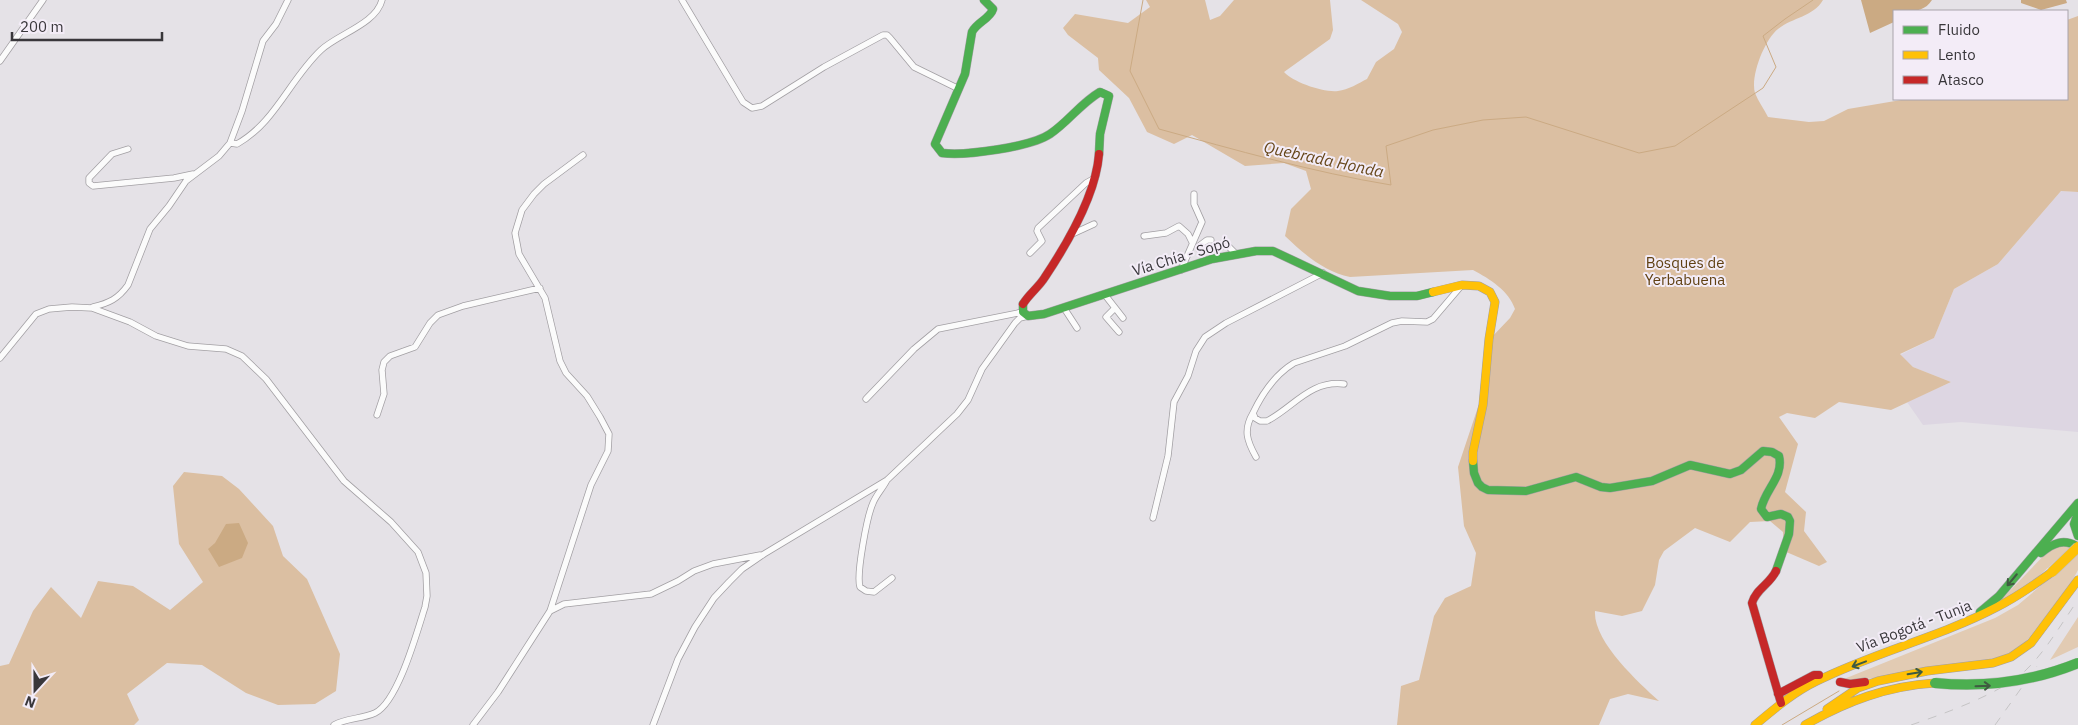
<svg xmlns="http://www.w3.org/2000/svg" width="2078" height="725" font-family="'IBM Plex Sans',sans-serif">
<style>
.built{fill:#ddd6e2}
.green{fill:#e2cbb3}
.forest{fill:#dbbfa2}
.water{fill:#cbaa83}
.lines{fill:none;stroke-linecap:round;stroke-linejoin:round}
.stream{stroke:#cbaa83;stroke-width:1}
.street-casing{stroke:#a29fa3;stroke-width:7}
.fast-casing{stroke:#a29fa3;stroke-width:9}
.slow-casing{stroke:#a29fa3;stroke-width:9}
.jam-casing{stroke:#a29fa3;stroke-width:9}
.street{stroke:#fbfbfb;stroke-width:5.5}
.fast{stroke:#4caf50;stroke-width:8}
.slow{stroke:#ffc107;stroke-width:8}
.jam{stroke:#c62828;stroke-width:8}
.rail{stroke:#c5c4c5;stroke-width:1;stroke-dasharray:9 9;stroke-linecap:butt}
.fast-bridge-casing{stroke:#bfbec0;stroke-width:11;stroke-linecap:butt}
.slow-bridge-casing{stroke:#bfbec0;stroke-width:11;stroke-linecap:butt}
.fast-bridge{stroke:#4caf50;stroke-width:10}
.slow-bridge{stroke:#ffc107;stroke-width:10}
.oneway{stroke:#3f5b41}
.labels{text-anchor:middle;dominant-baseline:central;stroke-width:4;stroke-linejoin:round;paint-order:stroke}
.street-label{font-size:15px;fill:#39373b;stroke:#f3ecf7}
.park-label{font-size:15px;fill:#604012;stroke:#f3ecf7}
.water-label{font-size:16px;font-style:italic;fill:#664619;stroke:#f3ecf7}
</style>
<rect width="100%" height="100%" fill="#e5e2e7"/>
<path class="built" d="M 2061,191 L 2078,192 L 2078,432 L 1961,422 L 1923,425 L 1907,402 L 1951,382 L 1913,367 L 1900,355 L 1934,338 L 1954,289 L 1998,264 Z"/>
<path class="green" d="M 2059,544 L 2072,546 L 2028,586 L 2000,601 L 2050,549 Z
M 2078,554 L 2078,570 L 2069,587 L 2021,648 L 1998,659 L 1854,681 L 1839,681 L 1995,618 L 2018,605 Z
M 2078,617 L 2078,647 L 2050,660 Z"/>
<path class="forest" d="M 1146,0 L 1205,0 L 1210,20 L 1220,16 L 1234,0 L 1330,0 L 1333,30 L 1330,39 L 1284,72 C 1293,82 1324,93 1338,91 C 1348,90 1359,83 1367,79 L 1376,62 L 1394,49 L 1402,32 L 1398,24 L 1361,0 L 1823,0 C 1813,17 1793,17 1778,29 C 1765,39 1750,76 1755,93 C 1758,101 1764,109 1768,117 L 1809,122 L 1824,121 L 1848,109 L 1907,99 L 2067,99 L 2067,20 L 2078,16 L 2078,192 L 2061,191 L 1998,264 L 1954,289 L 1934,338 L 1900,354 L 1913,367 L 1951,382 L 1891,410 L 1839,402 L 1815,418 L 1787,413 L 1779,417 L 1798,444 L 1785,492 L 1806,512 L 1804,531 L 1827,562 L 1819,566 L 1784,551 L 1783,532 L 1770,521 L 1750,522 L 1730,542 L 1695,528 L 1664,551 L 1659,560 L 1655,585 L 1642,611 L 1622,616 L 1595,611 C 1593,641 1638,682 1659,701 L 1628,694 L 1610,699 L 1599,725 L 1397,725 L 1401,686 L 1419,680 L 1434,616 L 1445,598 L 1471,586 L 1476,553 L 1464,526 L 1458,467 L 1488,377 L 1490,339 L 1510,318 L 1515,309 C 1509,291 1490,279 1473,270 L 1350,277 C 1324,272 1303,253 1285,236 L 1291,209 L 1311,189 L 1306,171 L 1284,163 L 1245,166 L 1192,135 L 1174,144 L 1147,132 L 1129,98 L 1099,70 L 1098,58 L 1068,35 L 1063,28 L 1075,14 L 1128,23 L 1150,7 Z
M 184,472 L 222,476 L 239,489 L 273,526 L 283,556 L 307,579 L 340,654 L 336,691 L 315,704 L 278,705 L 246,693 L 202,665 L 167,663 L 127,694 L 139,720 L 134,725 L 0,725 L 0,666 L 9,664 L 33,611 L 51,587 L 81,618 L 98,581 L 133,586 L 170,610 L 203,582 L 179,544 L 173,486 Z"/>
<path class="water" d="M 1861,0 L 1932,0 C 1923,14 1909,11 1894,11 L 1894,22 L 1870,33 Z
M 2021,0 L 2066,0 L 2067,3 L 2041,10 L 2021,3 Z
M 239,523 L 248,543 L 242,558 L 219,567 L 208,549 L 215,543 L 226,524 Z"/>
<g class="lines">
<path class="stream" d="M 1143,0 L 1130,71 L 1159,129 C 1236,150 1312,172 1391,185 L 1386,146 L 1433,130 L 1483,120 L 1526,117 L 1639,153 L 1675,146 L 1763,88 L 1776,67 L 1763,36 L 1785,19 L 1813,0
M 1782,725 L 1839,691"/>
<g class="street-casing">
<path id="street" d="M 682,0 L 743,102 L 752,108 L 762,106 L 824,67 L 883,35 L 887,35 L 890,38 L 914,67 L 959,89
M 0,61 L 43,0
M 230,143 L 237,144 C 275,123 290,79 321,50 C 338,34 376,24 382,0
M 128,149 L 112,154 L 89,178 L 89,183 L 93,186 L 174,178 L 193,174
M 1070,235 L 1094,224
M 1144,236 L 1166,233 L 1179,226 L 1188,234 L 1192,242
M 1211,240 L 1207,240 L 1199,246 L 1199,249 L 1228,246 L 1236,254
M 1030,253 L 1042,241 L 1037,231 L 1038,228 L 1086,183 L 1095,178
M 1181,270 L 1202,222 L 1194,204 L 1194,194
M 1105,295 L 1123,318
M 93,307 C 109,303 118,299 128,285 L 150,229 L 169,206 L 186,181 L 219,156 L 230,143 L 242,111 L 263,41 L 276,24 L 288,0
M 1064,308 L 1077,328
M 1115,308 L 1106,317 L 1119,332
M 0,358 L 36,314 L 49,309 L 72,307 L 92,308 L 130,322 L 156,336 L 188,346 L 226,349 L 242,356 L 266,379 L 344,481 L 391,522 L 418,552 L 426,573 L 427,596 L 425,607 C 417,632 398,702 375,713 C 362,719 346,718 334,725
M 1344,384 C 1310,380 1294,407 1267,421 L 1260,421 L 1255,418 L 1253,413 C 1262,394 1276,374 1294,363 L 1345,346 L 1392,323 L 1402,321 L 1427,322 L 1433,319 L 1462,285
M 866,399 L 914,349 L 938,329 L 1023,312
M 1253,413 C 1243,430 1247,441 1256,457
M 377,415 L 384,394 L 382,370 L 384,362 L 390,356 L 415,347 L 430,323 L 438,315 L 463,306 L 540,288
M 887,480 C 883,488 876,495 873,503 C 867,516 856,575 860,587 L 866,591 L 874,592 L 892,578
M 1153,518 L 1168,456 L 1174,402 L 1188,376 L 1196,351 L 1205,337 L 1226,323 L 1323,273
M 550,611 L 564,604 L 651,594 L 678,581 L 694,571 L 713,564 L 760,555
M 473,725 L 498,692 L 550,611 L 591,485 L 608,451 L 609,434 L 600,417 L 587,396 L 566,373 L 560,361 L 545,298 L 519,254 L 515,233 L 522,210 L 534,194 L 544,184 L 583,155
M 653,725 L 678,659 L 695,627 L 714,598 L 729,582 L 742,569 L 764,554 L 887,480 L 957,414 L 968,400 L 982,369 L 1015,323 L 1020,318 L 1028,316"/>
</g>
<g class="fast-casing">
<path id="fast" d="M 984,0 L 993,9 C 990,19 977,22 972,32 L 965,74 L 935,144 L 942,153 C 965,156 1031,147 1050,134 C 1068,122 1081,103 1100,92 L 1109,96 L 1100,134 L 1099,154
M 1023,304 L 1023,312 L 1028,316 L 1044,314 L 1212,259 L 1256,251 L 1273,251 L 1358,291 L 1390,296 L 1417,296 L 1433,292
M 1473,461 L 1474,473 L 1478,483 L 1482,487 L 1488,490 L 1526,491 L 1576,477 L 1601,487 L 1610,488 L 1652,481 L 1690,465 L 1730,474 L 1741,470 L 1763,451 L 1772,452 L 1779,456 C 1784,477 1765,489 1761,509 L 1767,517 L 1781,514 L 1788,517 L 1790,521 L 1789,534 L 1776,571
M 2078,513 L 2074,524 L 2078,536
M 2041,553 C 2053,543 2064,538 2078,547
M 1980,612 L 1999,596 L 2078,503"/>
</g>
<g class="slow-casing">
<path id="slow" d="M 1433,292 L 1462,285 L 1479,286 L 1490,292 L 1495,302 L 1489,339 L 1483,405 L 1473,452 L 1473,461
M 1827,709 L 1858,688 L 1878,681 L 1927,671 L 1993,663 L 2011,657 L 2031,643 L 2078,580
M 1755,725 C 1774,709 1794,692 1817,681 C 1875,652 1940,637 1997,607 C 2017,597 2034,585 2052,572
M 1805,725 C 1847,701 1887,686 1935,683"/>
</g>
<g class="jam-casing">
<path id="jam" d="M 1023,304 C 1029,294 1039,287 1045,277 C 1067,244 1096,194 1099,154
M 1776,571 C 1770,584 1756,589 1752,603 L 1781,703
M 1840,682 L 1850,684 L 1865,682
M 1778,694 L 1814,675 L 1819,675"/>
</g>
<use href="#street" class="street"/>
<use href="#fast" class="fast"/>
<use href="#slow" class="slow"/>
<use href="#jam" class="jam"/>
<path class="rail" d="M 1911,725 C 1943,714 2000,694 2025,671 C 2046,651 2061,624 2078,600
M 1995,725 L 2037,666"/>
<g class="fast-bridge-casing">
<path id="fast-bridge" d="M 1935,683 C 1985,688 2031,682 2078,663"/>
</g>
<g class="slow-bridge-casing">
<path id="slow-bridge" d="M 2052,572 L 2078,547"/>
</g>
<use href="#fast-bridge" class="fast-bridge"/>
<use href="#slow-bridge" class="slow-bridge"/>
</g>
<defs><path id="oneway-shaft" d="M-6 0H5M1.5-3L5.5 0L1.5 3" fill="none" stroke-width="1.6" stroke-linecap="round" stroke-linejoin="round" transform="scale(1.25)"/></defs>
<g class="oneway">
<use href="#oneway-shaft" transform="translate(2012 580) rotate(130)"/>
<use href="#oneway-shaft" transform="translate(1859 664) rotate(159)"/>
<use href="#oneway-shaft" transform="translate(1915 673) rotate(-9)"/>
<use href="#oneway-shaft" transform="translate(1983 686) rotate(-2)"/>
</g>
<g class="labels">
<g class="street-label">
<text transform="translate(1181 256) rotate(-17)">Vía Chía - Sopó</text>
<text transform="translate(1914 626) rotate(-21)">Vía Bogotá - Tunja</text>
</g>
<g class="park-label">
<text x="1685" y="262">Bosques de<tspan x="1685" dy="17">Yerbabuena</tspan></text>
</g>
<g class="water-label">
<text transform="translate(1324 159) rotate(12)">Quebrada Honda</text>
</g>
</g>
<rect x="1893" y="10" width="175" height="90" fill="#f3ecf7" stroke="#a9a4ac"/>
<rect x="1903" y="26" width="25" height="8" fill="#4caf50" stroke="#a9a4ac"/>
<text x="1938" y="35" font-size="15" fill="#39373b">Fluido</text>
<rect x="1903" y="51" width="25" height="8" fill="#ffc107" stroke="#a9a4ac"/>
<text x="1938" y="60" font-size="15" fill="#39373b">Lento</text>
<rect x="1903" y="76" width="25" height="8" fill="#c62828" stroke="#a9a4ac"/>
<text x="1938" y="85" font-size="15" fill="#39373b">Atasco</text>
<g transform="translate(35 690) rotate(201)" stroke="#f3ecf7" stroke-width="4" paint-order="stroke">
<path d="M0-4L9 19L0 12L-9 19Z" fill="#39373b"/>
<text y="-8" font-size="14" font-weight="bold" text-anchor="middle" fill="#39373b">N</text>
</g>
<path d="M12 32v8h150v-8" fill="none" stroke="#39373b" stroke-width="2.5"/>
<text x="20" y="32" font-size="15" fill="#39373b" stroke="#f3ecf7" stroke-width="4" paint-order="stroke">200 m</text>
</svg>
